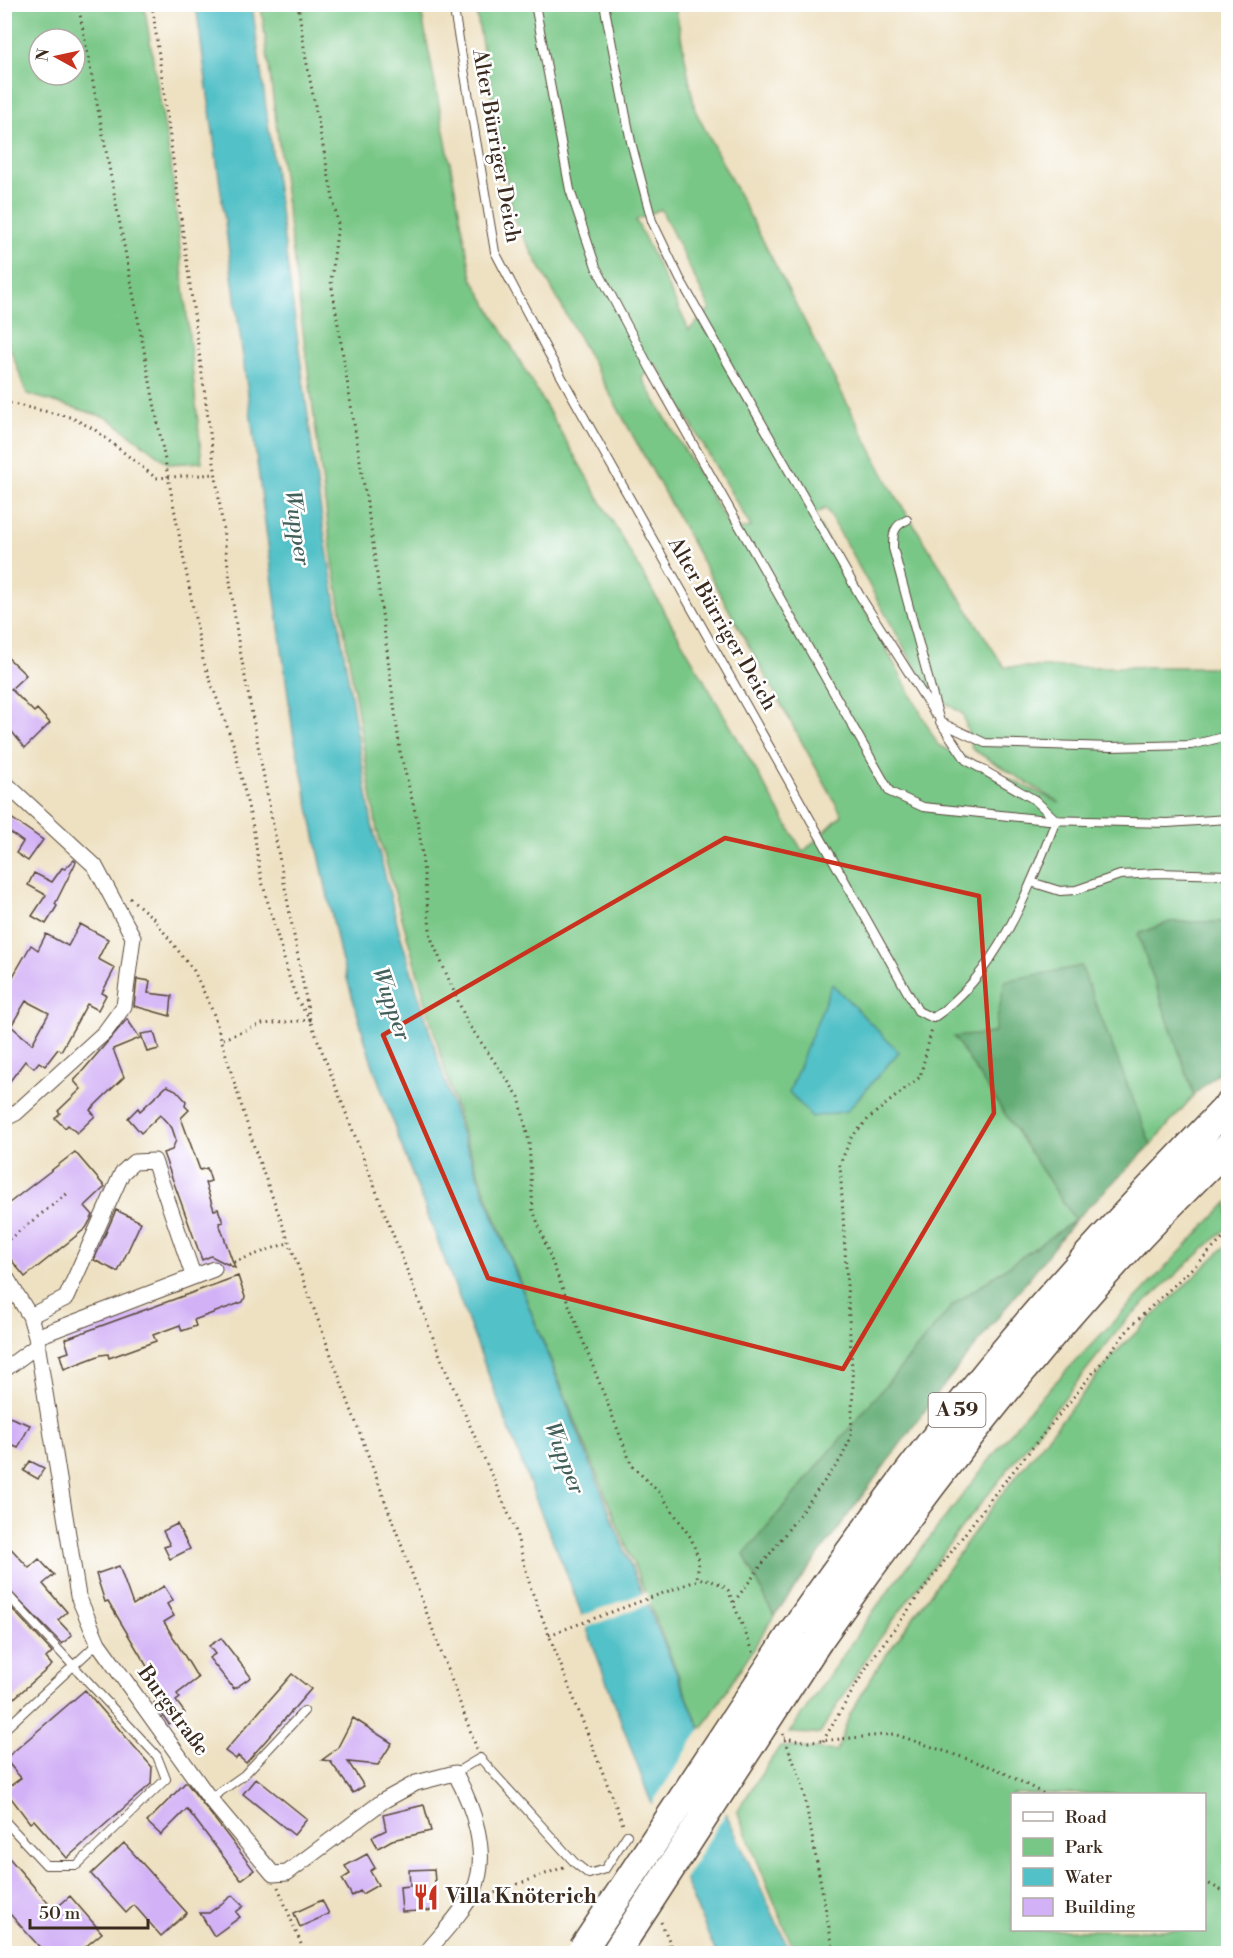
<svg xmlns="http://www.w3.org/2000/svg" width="1233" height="1958" font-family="'Libre Bodoni',serif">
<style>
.green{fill:#79c787;stroke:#5a7852;stroke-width:1.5;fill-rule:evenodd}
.forest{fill:#62ac74;stroke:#4e6b49;stroke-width:1.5}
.water{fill:#53c1c8;stroke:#477673;stroke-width:1.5}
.pier{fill:#eee1c2}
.building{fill:#d2b1f6;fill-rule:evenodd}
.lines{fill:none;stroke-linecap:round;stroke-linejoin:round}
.lane-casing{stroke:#564537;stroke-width:10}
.street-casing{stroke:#564537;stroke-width:17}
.highway-casing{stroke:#564537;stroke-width:31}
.path{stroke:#564537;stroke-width:3;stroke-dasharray:1.5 4.5;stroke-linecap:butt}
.lane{stroke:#fff;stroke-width:8}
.street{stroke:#fff;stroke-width:15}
.highway{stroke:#fff;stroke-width:28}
.highway-bridge-casing{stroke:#564537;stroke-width:31;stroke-linecap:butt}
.highway-bridge{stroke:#fff;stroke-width:28}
.marked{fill:none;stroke:#c8321e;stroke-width:4.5;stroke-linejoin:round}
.labels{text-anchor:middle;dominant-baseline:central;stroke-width:5;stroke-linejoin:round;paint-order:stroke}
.shield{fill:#fff;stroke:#766a62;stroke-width:1.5}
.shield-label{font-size:20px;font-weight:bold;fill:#3b2a1e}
.street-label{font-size:21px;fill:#3b2a1e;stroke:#fff}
.poi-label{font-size:21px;font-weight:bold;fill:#3b2a1e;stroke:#fff;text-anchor:start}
.water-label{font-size:22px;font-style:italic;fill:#435f5a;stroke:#fff}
</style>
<rect width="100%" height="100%" fill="#fff"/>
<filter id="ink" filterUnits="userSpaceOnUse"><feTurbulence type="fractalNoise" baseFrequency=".0167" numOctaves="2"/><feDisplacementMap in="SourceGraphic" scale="12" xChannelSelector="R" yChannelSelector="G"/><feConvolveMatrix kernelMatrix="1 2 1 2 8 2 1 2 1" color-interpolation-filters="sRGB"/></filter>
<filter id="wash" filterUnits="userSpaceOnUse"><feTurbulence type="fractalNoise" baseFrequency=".008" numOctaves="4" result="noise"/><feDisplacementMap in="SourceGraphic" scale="24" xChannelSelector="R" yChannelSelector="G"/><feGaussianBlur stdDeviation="1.35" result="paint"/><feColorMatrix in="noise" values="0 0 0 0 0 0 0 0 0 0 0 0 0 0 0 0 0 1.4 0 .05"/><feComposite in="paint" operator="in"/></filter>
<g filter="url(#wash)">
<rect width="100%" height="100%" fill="#eee1c2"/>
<path class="green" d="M 5,4 L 144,5 L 172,172 L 202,462 L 169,464 L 108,418 L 27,394 L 5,334 ZM 39,39 L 75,39 L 75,75 L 39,75 Z
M 261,5 L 420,5 L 472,278 L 803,852 L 842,815 L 514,220 L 475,5 L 675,5 L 695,110 L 893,492 L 1004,667 L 1228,667 L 1228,922 L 1170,922 L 1138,934 L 1194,1095 L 1151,1145 L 1080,966 L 994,1033 L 955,1037 L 1075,1220 L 953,1305 L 744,1554 L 774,1616 L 702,1729 L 699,1726 L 532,1314 L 462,1130 L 377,830 L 332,556 ZM 661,209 L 710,309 L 689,330 L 636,220 ZM 656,364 L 751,527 L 732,531 L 642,378 ZM 826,508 L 929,692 L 963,714 L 972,749 L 1060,803 L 938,745 L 814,515 Z
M 1228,1202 L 1228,1227 L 1125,1321 L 960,1530 L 872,1649 L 820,1734 L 789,1733 L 877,1606 L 1025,1414 Z
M 1228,1244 L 1228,1953 L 795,1953 L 737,1811 L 780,1746 L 837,1751 L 849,1716 L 877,1668 L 997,1500 L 1118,1350 ZM 1204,1794 L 1204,1930 L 1012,1930 L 1012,1794 Z"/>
<path class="forest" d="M 1170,922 L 1228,922 L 1228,1064 L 1194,1095 L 1138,934 Z
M 1081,966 L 1151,1145 L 1075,1220 L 937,1394 L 774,1616 L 744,1554 L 953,1305 L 1075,1220 L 954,1037 L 994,1033 L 1005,981 Z"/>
<path class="water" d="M 196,5 L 252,5 L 322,519 L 372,824 L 400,934 L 459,1127 L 497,1226 L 630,1564 L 699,1726 L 728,1818 L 791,1953 L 716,1953 L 649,1797 L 565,1569 L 541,1513 L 400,1142 L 370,1057 L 341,958 L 293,732 Z
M 832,984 L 899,1052 L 847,1111 L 812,1117 L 789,1092 Z"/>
<path class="pier" d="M 646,1592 L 651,1603 L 583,1629 L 578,1617 Z
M 702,1727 L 728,1810 L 681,1884 L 650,1807 Z"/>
<g id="blocks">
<path class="building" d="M 4,654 L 26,675 L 11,689 L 34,712 L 37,709 L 50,723 L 25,748 L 4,722 Z
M 4,813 L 43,840 L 28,861 L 16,853 L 23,842 L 4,828 Z
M 74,860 L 76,862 L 55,904 L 57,906 L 46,924 L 32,916 L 46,895 L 28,885 L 34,873 L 52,882 L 62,868 L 65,869 Z
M 80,924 L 108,939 L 98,959 L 115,968 L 102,993 L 106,995 L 98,1010 L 87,1004 L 61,1051 L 58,1049 L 45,1066 L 39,1062 L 34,1068 L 25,1061 L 4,1089 L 4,992 L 31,945 L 38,950 L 46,934 L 68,946 ZM 26,1001 L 49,1013 L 32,1044 L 11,1026 Z
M 137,979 L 150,981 L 148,993 L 172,996 L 170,1016 L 134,1006 Z
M 127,1019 L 140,1038 L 113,1049 L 124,1077 L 90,1110 L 95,1116 L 77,1133 L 68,1125 L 65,1128 L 55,1118 L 60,1113 L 58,1111 L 81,1089 L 74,1081 Z
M 154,1032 L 159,1049 L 147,1052 L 141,1034 Z
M 167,1086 L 176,1090 L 186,1101 L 185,1106 L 189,1110 L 181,1118 L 200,1170 L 207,1168 L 211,1181 L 205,1183 L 214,1210 L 218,1209 L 223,1222 L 219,1223 L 235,1268 L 211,1256 L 202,1260 L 163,1153 L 172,1150 L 176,1140 L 172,1128 L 160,1115 L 141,1133 L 128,1118 L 138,1108 L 140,1111 Z
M 75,1152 L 105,1187 L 85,1206 L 93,1215 L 86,1228 L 25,1277 L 4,1251 L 4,1207 Z
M 116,1210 L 141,1222 L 118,1272 L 94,1260 Z
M 238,1276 L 245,1297 L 243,1302 L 194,1320 L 196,1326 L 182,1331 L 180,1325 L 153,1335 L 156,1341 L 142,1346 L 109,1358 L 108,1354 L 101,1355 L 64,1369 L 60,1355 L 69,1352 L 65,1339 Z
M 4,1415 L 30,1425 L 18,1448 L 4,1442 Z
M 30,1461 L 44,1468 L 38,1479 L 24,1471 Z
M 177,1524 L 190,1549 L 170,1559 L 164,1547 L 170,1545 L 163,1531 Z
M 4,1541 L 29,1568 L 39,1559 L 54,1575 L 43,1584 L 67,1612 L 58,1620 L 72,1635 L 62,1644 L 4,1585 Z
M 119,1566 L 133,1605 L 164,1586 L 173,1600 L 167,1604 L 174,1616 L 164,1622 L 198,1678 L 177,1694 L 180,1698 L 176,1701 L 185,1713 L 169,1724 L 154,1703 L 164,1695 L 108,1601 L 105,1602 L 96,1574 Z
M 4,1600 L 52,1652 L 46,1658 L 52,1665 L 4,1707 Z
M 221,1638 L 251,1677 L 234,1689 L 209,1658 L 215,1654 L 209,1646 Z
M 292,1674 L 311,1689 L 246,1763 L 238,1756 L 236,1759 L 225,1751 Z
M 85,1690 L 152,1767 L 151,1784 L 67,1858 L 34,1820 L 30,1823 L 5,1790 L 21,1778 L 5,1759 Z
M 353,1718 L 392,1743 L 378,1765 L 348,1762 L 364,1786 L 353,1793 L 330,1761 L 322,1760 L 337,1749 Z
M 256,1778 L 307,1819 L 294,1835 L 243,1794 Z
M 186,1782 L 254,1870 L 241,1880 L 187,1809 L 161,1835 L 147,1822 Z
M 424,1805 L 431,1831 L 392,1840 L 378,1848 L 372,1837 L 386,1830 L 383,1815 Z
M 124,1843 L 187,1913 L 161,1936 L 134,1905 L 126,1913 L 91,1874 Z
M 4,1852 L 54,1910 L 70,1896 L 102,1933 L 78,1953 L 45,1953 L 10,1914 L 4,1920 Z
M 367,1854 L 375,1868 L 370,1871 L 378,1885 L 362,1894 L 360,1891 L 352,1896 L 342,1879 L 350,1874 L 345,1866 Z
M 434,1869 L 437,1910 L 402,1912 L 400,1887 L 410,1886 L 409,1870 Z
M 233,1895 L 244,1906 L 236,1912 L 240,1917 L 214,1936 L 200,1913 L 209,1913 Z
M 322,1900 L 329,1914 L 300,1927 L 294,1913 Z"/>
</g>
</g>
<g filter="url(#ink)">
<use href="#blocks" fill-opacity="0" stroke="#564537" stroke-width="1.5"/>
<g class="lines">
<g class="lane-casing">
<path id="lane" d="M 453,4 L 495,252 L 552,360 L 918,1011 L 933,1018 C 997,975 1029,890 1056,820 L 1035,800 L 966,760 L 940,722 L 893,548 C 893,534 893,526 907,520
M 535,4 L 570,190 L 596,267 L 651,370 L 890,792 L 923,807 L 1048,820 L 1167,823 L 1228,819
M 604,4 L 631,142 L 652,221 L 680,279 L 860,596 L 935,714
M 942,723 L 985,743 L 1111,747 L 1191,745 L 1228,736
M 1031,882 L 1060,891 L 1076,890 L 1120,875 L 1157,873 L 1228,875
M 4,1591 L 157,1756 L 166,1779 L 77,1865 L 46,1865 L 4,1820
M 4,1730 L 98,1643
M 455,1773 L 480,1758 L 575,1863 L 589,1874 L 605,1869 L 627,1835
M 210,1799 L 244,1775 L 304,1711"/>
</g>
<g class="street-casing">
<path id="street" d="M 4,782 L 95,866 L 133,937 L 124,1006 L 105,1032 L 16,1113 L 4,1119
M 4,1274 L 30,1316 L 36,1337 L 78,1596 L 98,1643 L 210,1799 L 273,1874 L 287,1873 L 383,1801 L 416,1783 L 455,1773 C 473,1806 490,1854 474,1890 C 465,1910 439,1937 425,1954
M 30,1316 L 66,1298 L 122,1173 L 134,1162 L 154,1161 L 193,1275
M 36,1337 L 214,1269
M 4,1370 L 38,1345"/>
</g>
<g class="highway-casing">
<path id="highway" d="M 792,1633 C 870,1521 951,1412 1040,1309 C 1101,1239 1164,1173 1228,1106
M 818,1641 C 941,1466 1073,1295 1228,1147"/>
</g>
<path class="path" d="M 78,4 L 203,660 L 234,746 L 253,827 L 261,878 L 290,980 L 297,999 L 310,1020 L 262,1024 L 223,1039
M 152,4 L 238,640 L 310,1020 L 444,1366 L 515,1529 L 531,1589 L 624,1827
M 298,4 L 305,54 L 338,224 L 331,281 L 371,529 L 400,751 L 419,828 L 431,938 L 467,1022 L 519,1097 L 529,1142 L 533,1210 L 551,1259 L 632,1466 L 660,1493 L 691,1538 L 699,1560 L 697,1579
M 4,402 L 70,417 L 94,429 L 156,478 L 216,474
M 130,898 L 153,918 L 194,971 L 213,1012 L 255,1150 L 477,1749
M 4,1243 L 68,1193
M 228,1264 L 288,1243
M 734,1602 L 841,1459 L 851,1437 L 853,1386 L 840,1164 L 851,1138 L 870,1117 L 920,1077 L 932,1029
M 549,1635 L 704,1578 L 722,1585 L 728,1590 L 754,1654
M 783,1734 L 802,1783 L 834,1954
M 784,1738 L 809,1742 L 894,1734 L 997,1769 L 1044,1794
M 823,1741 L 869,1663 L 989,1501 L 1132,1325 L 1228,1234
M 1204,1881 L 1228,1894
M 278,1887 L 305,1954
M 489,1895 L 564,1867
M 661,1922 L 675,1954
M 669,1944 L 670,1954"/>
<use href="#lane" class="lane"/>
<use href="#street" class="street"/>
<use href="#highway" class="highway"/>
<g class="highway-bridge-casing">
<path id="highway-bridge" d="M 583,1949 L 792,1633
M 615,1954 L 818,1641"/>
</g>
<use href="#highway-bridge" class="highway-bridge"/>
</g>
</g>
<path class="marked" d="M 725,838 L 979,896 L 994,1113 L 843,1369 L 488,1278 L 383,1035 Z"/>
<defs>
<g id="restaurant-bare" transform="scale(2.07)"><path d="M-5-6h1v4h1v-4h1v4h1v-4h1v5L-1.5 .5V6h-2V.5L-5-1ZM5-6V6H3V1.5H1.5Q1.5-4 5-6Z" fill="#c8321e" stroke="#fff" stroke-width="2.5" paint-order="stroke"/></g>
</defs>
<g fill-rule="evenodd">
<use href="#restaurant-bare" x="426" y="1897"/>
</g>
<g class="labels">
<rect class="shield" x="928.5" y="1393" width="57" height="34" rx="4.5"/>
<g class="shield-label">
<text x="957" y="1410">A 59</text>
</g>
<g class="street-label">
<text transform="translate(496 146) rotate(80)">Alter Bürriger Deich</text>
<text transform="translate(722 624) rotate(60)">Alter Bürriger Deich</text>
<text transform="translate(173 1711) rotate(54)">Burgstraße</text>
</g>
<g class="poi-label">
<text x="446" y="1897">Villa Knöterich</text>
</g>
<g class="water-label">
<text transform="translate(297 528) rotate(82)">Wupper</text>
<text transform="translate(391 1004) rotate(71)">Wupper</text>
<text transform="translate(564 1458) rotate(69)">Wupper</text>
</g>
</g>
<rect width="1233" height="1958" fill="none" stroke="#fff" stroke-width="24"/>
<rect x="1011" y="1793" width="195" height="138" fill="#ffffff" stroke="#b1aaa5" stroke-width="1.5"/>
<rect x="1023" y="1812" width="30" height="9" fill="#ffffff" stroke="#b1aaa5" stroke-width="1.5"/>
<text x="1065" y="1823" font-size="18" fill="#3b2a1e">Road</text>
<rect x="1023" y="1838" width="30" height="18" fill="#79c787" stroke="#b1aaa5" stroke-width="1.5"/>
<text x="1065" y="1853" font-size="18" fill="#3b2a1e">Park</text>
<rect x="1023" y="1868" width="30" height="18" fill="#53c1c8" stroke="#b1aaa5" stroke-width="1.5"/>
<text x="1065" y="1883" font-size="18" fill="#3b2a1e">Water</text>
<rect x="1023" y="1898" width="30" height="18" fill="#d2b1f6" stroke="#b1aaa5" stroke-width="1.5"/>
<text x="1065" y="1913" font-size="18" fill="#3b2a1e">Building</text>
<g transform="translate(57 57) rotate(278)"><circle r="28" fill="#ffffff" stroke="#b1aaa5" stroke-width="1.5"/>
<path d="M0-4.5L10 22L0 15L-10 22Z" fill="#c8321e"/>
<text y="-9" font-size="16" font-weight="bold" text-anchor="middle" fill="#3b2a1e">N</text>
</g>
<path d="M30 1919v9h118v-9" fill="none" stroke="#3b2a1e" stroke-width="3"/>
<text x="39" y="1919" font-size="18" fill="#3b2a1e" stroke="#ffffff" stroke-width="4.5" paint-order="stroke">50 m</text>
</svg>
